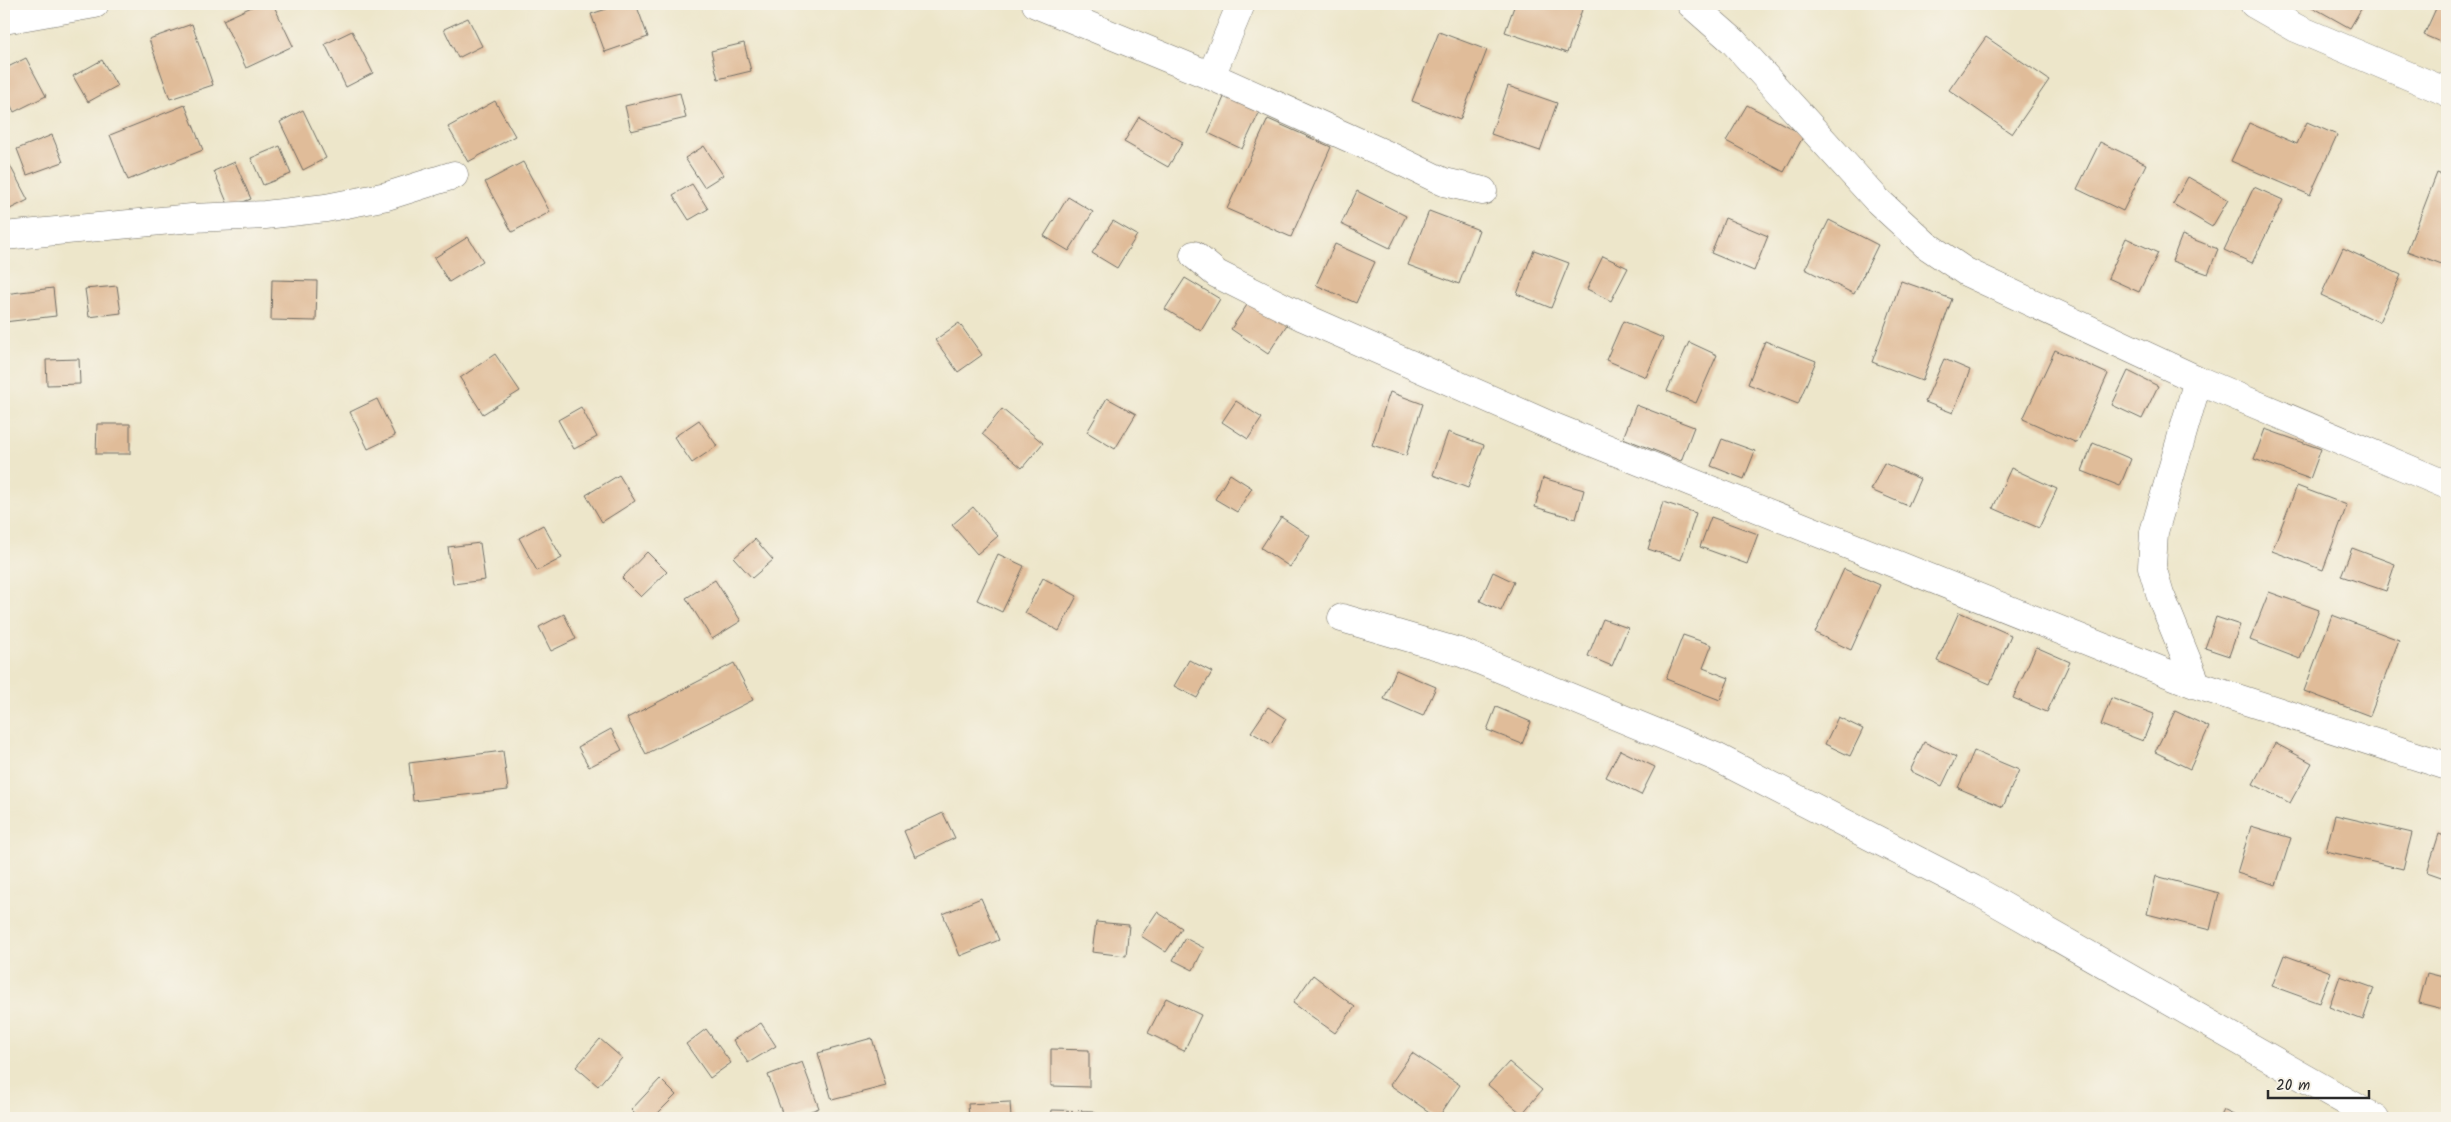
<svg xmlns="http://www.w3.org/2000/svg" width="2451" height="1122" font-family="Kalam,sans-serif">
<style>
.building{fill:#e0bc99}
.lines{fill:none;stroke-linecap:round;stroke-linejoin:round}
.street-casing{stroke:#6f6c63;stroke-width:29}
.street{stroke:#fff;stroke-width:28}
</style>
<rect width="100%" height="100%" fill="#f7f3e8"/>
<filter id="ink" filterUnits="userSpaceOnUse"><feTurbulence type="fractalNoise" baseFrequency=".02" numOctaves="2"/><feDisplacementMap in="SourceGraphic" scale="10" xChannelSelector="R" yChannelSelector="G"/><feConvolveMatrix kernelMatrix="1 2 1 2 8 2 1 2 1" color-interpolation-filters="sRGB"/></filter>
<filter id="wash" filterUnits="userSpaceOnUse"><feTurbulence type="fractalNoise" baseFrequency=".0096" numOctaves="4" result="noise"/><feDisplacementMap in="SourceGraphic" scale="20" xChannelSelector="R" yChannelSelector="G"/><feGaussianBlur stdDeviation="1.12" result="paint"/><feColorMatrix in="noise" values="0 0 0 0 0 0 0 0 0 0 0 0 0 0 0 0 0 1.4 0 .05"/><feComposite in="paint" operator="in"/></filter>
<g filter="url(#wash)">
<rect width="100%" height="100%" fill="#ede6ca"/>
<g id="blocks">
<path class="building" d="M 258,4 L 273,4 L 293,46 L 246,68 L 223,20 Z
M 622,4 L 636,4 L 648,37 L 605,52 L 591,14 Z
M 1515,4 L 1584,4 L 1567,53 L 1505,32 Z
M 2307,4 L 2364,4 L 2350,28 Z
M 2438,4 L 2447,4 L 2447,45 L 2424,35 Z
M 468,18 L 482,46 L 458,58 L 444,29 Z
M 192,24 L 213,85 L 170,99 L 149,39 Z
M 352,31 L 373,73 L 346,87 L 325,44 Z
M 1439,32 L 1487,50 L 1460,120 L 1412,101 Z
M 1986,37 L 2049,80 L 2012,134 L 1949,90 Z
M 744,43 L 751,71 L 718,79 L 711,51 Z
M 26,58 L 46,96 L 14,112 L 4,92 L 4,69 Z
M 102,60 L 117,86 L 88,102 L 73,76 Z
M 1508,86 L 1557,103 L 1540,151 L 1491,134 Z
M 680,93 L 686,118 L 631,131 L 625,106 Z
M 1225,95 L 1260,111 L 1242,149 L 1208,133 Z
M 495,101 L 515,136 L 468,162 L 448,127 Z
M 185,105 L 203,150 L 128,180 L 110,135 Z
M 1747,105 L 1804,135 L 1784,172 L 1726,141 Z
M 303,110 L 326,158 L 303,170 L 280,122 Z
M 1139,117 L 1183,142 L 1168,167 L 1124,142 Z
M 1268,119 L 1331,147 L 1291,237 L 1227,209 Z
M 2307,122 L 2337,135 L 2310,195 L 2231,161 L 2249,123 L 2297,144 Z
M 52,135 L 63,162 L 27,175 L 17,149 Z
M 2100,142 L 2146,164 L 2123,211 L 2077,189 Z
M 280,146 L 291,174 L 263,185 L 251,158 Z
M 704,146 L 723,175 L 704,187 L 685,158 Z
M 4,154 L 28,200 L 4,212 Z
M 235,162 L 251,199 L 229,207 L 214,171 Z
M 523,162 L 550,212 L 512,232 L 485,182 Z
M 2437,173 L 2447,177 L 2447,266 L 2407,251 Z
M 2188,177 L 2228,200 L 2212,227 L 2173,204 Z
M 692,184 L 708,209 L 689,220 L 673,195 Z
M 2254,187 L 2283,200 L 2252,263 L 2224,250 Z
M 1357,191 L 1406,216 L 1390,248 L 1341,224 Z
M 1068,197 L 1093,212 L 1069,251 L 1044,236 Z
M 1429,211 L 1479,230 L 1459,284 L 1408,265 Z
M 1725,218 L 1768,236 L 1754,271 L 1711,253 Z
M 1829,220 L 1878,245 L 1854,294 L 1805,269 Z
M 1113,221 L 1137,235 L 1117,268 L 1092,253 Z
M 2182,235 L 2218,249 L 2208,274 L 2172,261 Z
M 468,237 L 483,261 L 449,282 L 434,258 Z
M 2126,238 L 2158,253 L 2139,292 L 2108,278 Z
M 1335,244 L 1375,262 L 1356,303 L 1316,285 Z
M 2343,248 L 2401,275 L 2379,322 L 2321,295 Z
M 1534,250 L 1569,263 L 1551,308 L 1517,294 Z
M 1603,256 L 1628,268 L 1611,301 L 1587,289 Z
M 1185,278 L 1220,299 L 1201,331 L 1165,309 Z
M 272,280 L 317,281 L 316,321 L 271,320 Z
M 1901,281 L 1952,299 L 1922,381 L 1872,362 Z
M 117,286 L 121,313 L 89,317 L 85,289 Z
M 53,288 L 56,316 L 4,322 L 4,294 Z
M 1251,299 L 1288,323 L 1268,354 L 1231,329 Z
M 1623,321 L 1663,338 L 1646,377 L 1606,360 Z
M 959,323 L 982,355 L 958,372 L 935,340 Z
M 1765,341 L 1816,361 L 1798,404 L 1748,384 Z
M 1689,342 L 1717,355 L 1696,403 L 1667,391 Z
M 2055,350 L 2108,374 L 2077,443 L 2023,419 Z
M 495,354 L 520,391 L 483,414 L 460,378 Z
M 79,359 L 80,384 L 47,385 L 46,360 Z
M 1944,359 L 1970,370 L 1953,413 L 1925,402 Z
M 2128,371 L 2158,386 L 2142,419 L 2112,405 Z
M 1390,392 L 1423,404 L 1406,456 L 1372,445 Z
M 1107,398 L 1136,414 L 1115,449 L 1087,432 Z
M 377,399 L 395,436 L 368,449 L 350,412 Z
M 1236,401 L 1262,418 L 1248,439 L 1222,422 Z
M 1636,405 L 1694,427 L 1681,461 L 1623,438 Z
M 581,407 L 597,437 L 574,449 L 558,420 Z
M 1002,409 L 1043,443 L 1022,468 L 982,434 Z
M 699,420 L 717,446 L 692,463 L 674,437 Z
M 97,424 L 130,424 L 130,454 L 96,454 Z
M 2265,429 L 2321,449 L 2310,479 L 2254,459 Z
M 1448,432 L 1484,445 L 1468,488 L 1433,475 Z
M 1722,439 L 1755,451 L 1744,479 L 1711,466 Z
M 2093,443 L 2131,459 L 2120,486 L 2082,471 Z
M 1884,463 L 1920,479 L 1908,506 L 1871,490 Z
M 2011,468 L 2057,489 L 2039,528 L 1993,508 Z
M 1230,474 L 1252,488 L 1237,512 L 1215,499 Z
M 619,475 L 635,501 L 602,522 L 586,495 Z
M 1543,478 L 1584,490 L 1576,519 L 1535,507 Z
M 2297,486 L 2347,505 L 2323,570 L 2272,551 Z
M 1663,502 L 1696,513 L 1681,560 L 1648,549 Z
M 973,507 L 998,536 L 977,554 L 952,525 Z
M 1281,517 L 1310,536 L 1290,567 L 1261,548 Z
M 1711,517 L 1758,534 L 1747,564 L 1700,547 Z
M 543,525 L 562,558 L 537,571 L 519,538 Z
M 755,539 L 773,560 L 752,578 L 734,558 Z
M 480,543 L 485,580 L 453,584 L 448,547 Z
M 2352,548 L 2395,564 L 2386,591 L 2341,576 Z
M 647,552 L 667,572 L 641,597 L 622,578 Z
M 998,554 L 1024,566 L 1002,612 L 977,600 Z
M 1844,569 L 1880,585 L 1851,650 L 1815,633 Z
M 1493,572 L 1514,582 L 1501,611 L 1480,601 Z
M 1043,578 L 1077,596 L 1059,631 L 1025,613 Z
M 715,580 L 741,621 L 712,639 L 686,598 Z
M 2269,592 L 2319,610 L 2300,659 L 2250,640 Z
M 1959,612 L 2011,635 L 1990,684 L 1937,661 Z
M 564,614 L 576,639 L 551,651 L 539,627 Z
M 2332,615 L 2399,640 L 2370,716 L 2304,691 Z
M 2216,617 L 2240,625 L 2229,656 L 2205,648 Z
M 1603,619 L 1628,628 L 1612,666 L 1588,656 Z
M 1683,635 L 1712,645 L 1703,668 L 1729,678 L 1720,700 L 1666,679 Z
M 2036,647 L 2070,662 L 2047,712 L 2013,698 Z
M 1189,660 L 1212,672 L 1197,698 L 1174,686 Z
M 734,663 L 753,700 L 646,754 L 627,718 Z
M 1396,670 L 1436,687 L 1423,716 L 1384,699 Z
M 2111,698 L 2154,714 L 2143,741 L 2101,725 Z
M 1268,707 L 1286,719 L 1271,744 L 1251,732 Z
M 1496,707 L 1531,722 L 1522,744 L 1487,730 Z
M 2175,711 L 2209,727 L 2190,769 L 2155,752 Z
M 1838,717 L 1863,729 L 1850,756 L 1825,744 Z
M 611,729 L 622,750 L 589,767 L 578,747 Z
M 1924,742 L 1956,757 L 1942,786 L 1910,771 Z
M 2275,743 L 2312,763 L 2290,803 L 2253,784 Z
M 1620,750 L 1655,767 L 1641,795 L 1606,777 Z
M 503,751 L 508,790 L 413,801 L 409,763 Z
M 1974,751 L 2019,770 L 2003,807 L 1958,788 Z
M 943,813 L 955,838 L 915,857 L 904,831 Z
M 2335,815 L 2412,833 L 2403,869 L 2326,851 Z
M 2251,826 L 2291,838 L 2276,885 L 2237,873 Z
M 2439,834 L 2447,837 L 2447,879 L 2427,872 Z
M 2156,876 L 2219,893 L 2210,930 L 2147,914 Z
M 981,898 L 999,940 L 960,956 L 943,914 Z
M 1157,912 L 1182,928 L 1166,952 L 1141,936 Z
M 1096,922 L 1129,925 L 1126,956 L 1092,952 Z
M 1185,938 L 1204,948 L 1193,970 L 1173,960 Z
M 2284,955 L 2331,972 L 2319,1003 L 2272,986 Z
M 2427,973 L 2447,978 L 2447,1010 L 2419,1003 Z
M 1313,975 L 1355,1007 L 1335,1033 L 1293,1003 Z
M 2340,976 L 2374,988 L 2363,1020 L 2329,1007 Z
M 1166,998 L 1201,1015 L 1184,1051 L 1148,1033 Z
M 761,1023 L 776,1046 L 748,1063 L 733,1040 Z
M 706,1029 L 731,1063 L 710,1078 L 686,1044 Z
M 872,1038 L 886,1086 L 832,1100 L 818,1053 Z
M 600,1039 L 622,1058 L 598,1086 L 576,1067 Z
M 1051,1049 L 1089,1050 L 1089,1087 L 1051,1086 Z
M 1412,1053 L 1460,1085 L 1438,1118 L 1390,1085 Z
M 802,1062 L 819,1108 L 792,1118 L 784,1118 L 768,1075 Z
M 1509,1062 L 1542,1090 L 1522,1114 L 1488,1085 Z
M 660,1079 L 676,1095 L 653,1118 L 639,1118 L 631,1110 Z
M 1010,1102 L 1011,1118 L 969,1118 L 968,1104 Z
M 1052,1110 L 1094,1111 L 1094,1118 L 1051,1118 Z
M 2223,1110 L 2240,1118 L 2219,1118 Z"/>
</g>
</g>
<g filter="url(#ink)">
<use href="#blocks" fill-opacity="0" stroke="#6f6c63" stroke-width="1"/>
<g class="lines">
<g class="street-casing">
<path id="street" d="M 1036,4 L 1211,76 L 1394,158 L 1444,182 L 1483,191
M 1691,4 L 1733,41 L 1877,200 L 1926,245 L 1966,272 L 2198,380 L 2447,485
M 2254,4 L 2296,28 L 2447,92
M 4,20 L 95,4
M 1211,76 L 1241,4
M 4,236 L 192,218 L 265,215 L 326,208 L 387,196 L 454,175
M 1194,255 L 1217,274 L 1303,317 L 1549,425 L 2197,685 L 2447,766
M 1342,618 L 1462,653 L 1716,757 L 1973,889 L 2375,1118
M 2197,685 L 2160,594 L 2152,567 L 2154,532 L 2198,380"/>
</g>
<use href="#street" class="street"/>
</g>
</g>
<rect width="2451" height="1122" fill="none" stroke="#f7f3e8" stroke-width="20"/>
<path d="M2268 1090v8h101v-8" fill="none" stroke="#2b2b2b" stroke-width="2.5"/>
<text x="2276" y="1090" font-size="15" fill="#2b2b2b" stroke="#f7f3e8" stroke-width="4" paint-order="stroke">20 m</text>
</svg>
